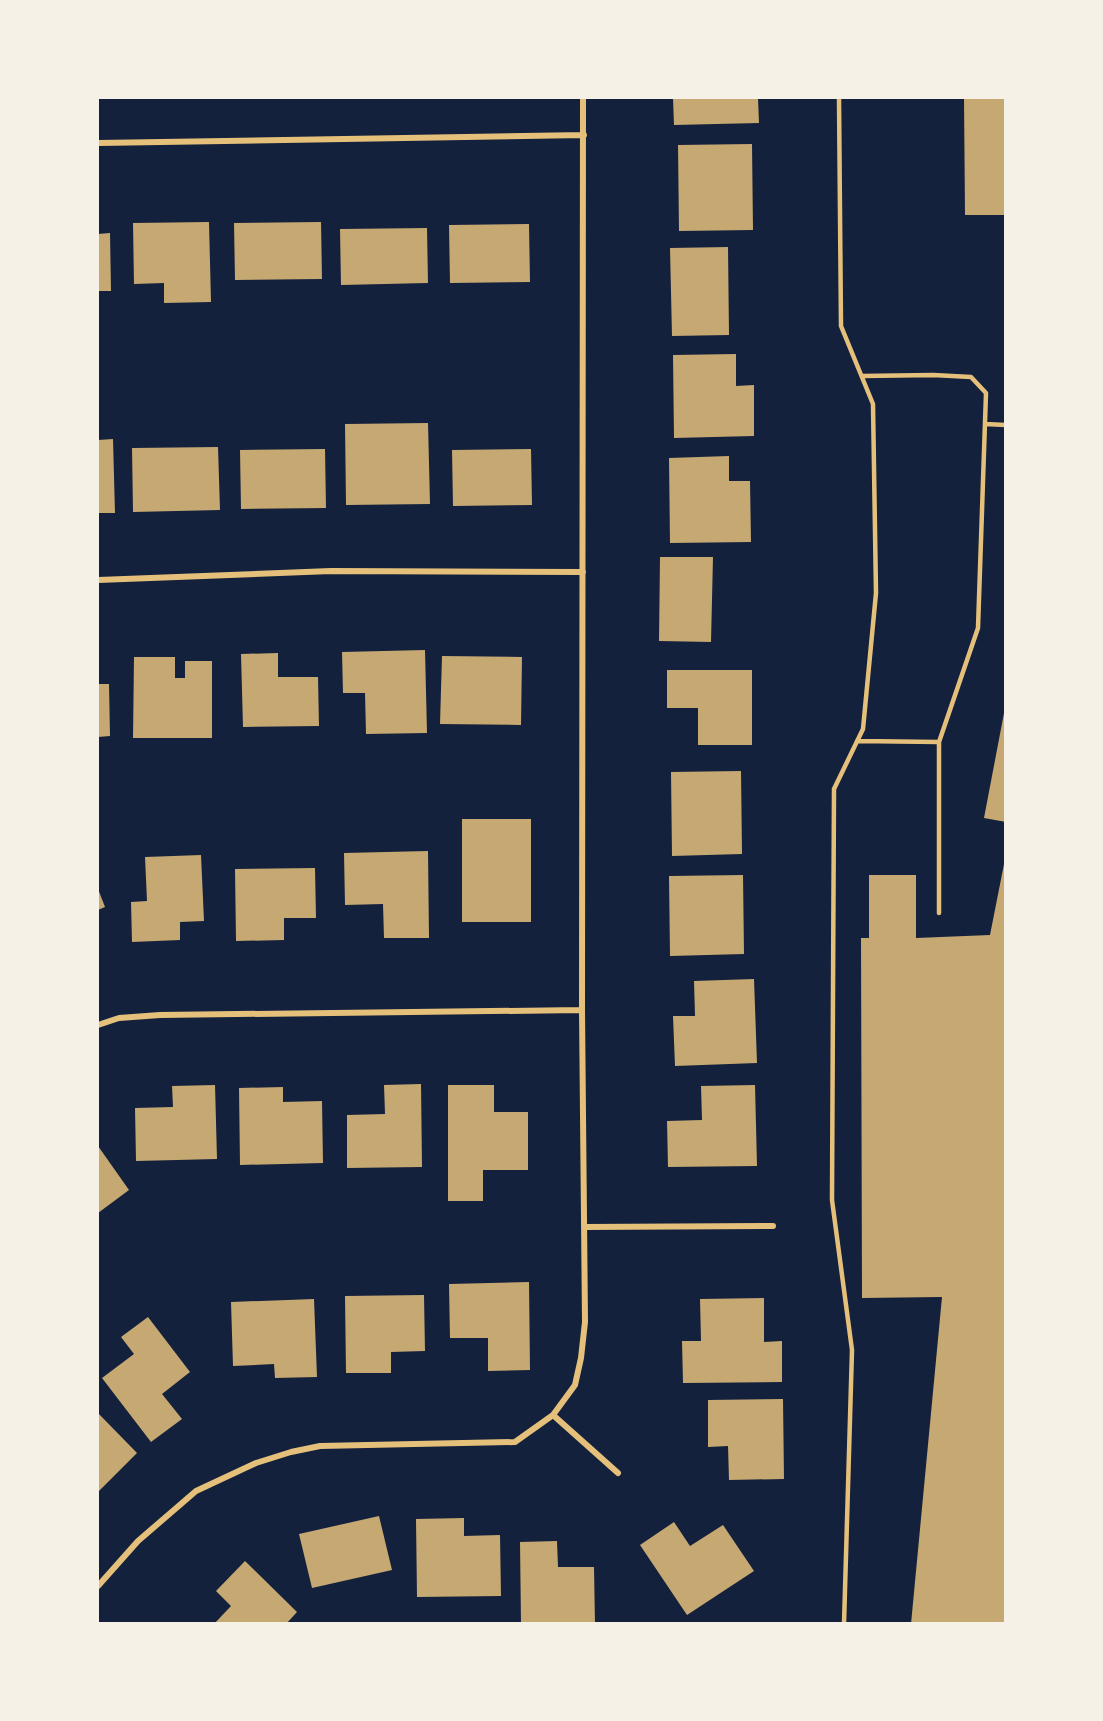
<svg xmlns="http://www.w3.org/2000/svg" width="1103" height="1721" font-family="'Varela Round',sans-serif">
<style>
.building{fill:#c6a872}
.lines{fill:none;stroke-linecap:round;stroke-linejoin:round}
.service{stroke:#e5c07b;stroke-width:4.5}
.minor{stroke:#e5c07b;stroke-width:6}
</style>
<rect width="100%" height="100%" fill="#14213d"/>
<path class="building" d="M 673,98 L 758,98 L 759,123 L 674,125 Z
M 964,98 L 1006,98 L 1006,215 L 965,215 Z
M 752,144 L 753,230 L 679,231 L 678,145 Z
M 209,222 L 211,302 L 164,303 L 164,283 L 134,284 L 133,223 Z
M 321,222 L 322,279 L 235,280 L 234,223 Z
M 529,224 L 530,282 L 450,283 L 449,225 Z
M 427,228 L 428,283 L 341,285 L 340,229 Z
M 110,233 L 111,291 L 98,291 L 98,234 Z
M 728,247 L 729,335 L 672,336 L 670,248 Z
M 736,354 L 736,386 L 754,385 L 754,436 L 674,438 L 673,355 Z
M 428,423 L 430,504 L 346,505 L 345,424 Z
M 113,439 L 115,513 L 98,513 L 98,440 Z
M 218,447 L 220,510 L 133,512 L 132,448 Z
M 325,449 L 326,508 L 241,509 L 240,450 Z
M 531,449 L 532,505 L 453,506 L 452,450 Z
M 729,456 L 729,481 L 750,481 L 751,542 L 670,543 L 669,458 Z
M 660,557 L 713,557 L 711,642 L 659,641 Z
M 425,650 L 427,733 L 366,734 L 365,693 L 343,693 L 342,652 Z
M 278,653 L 278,677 L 318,677 L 319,726 L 243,727 L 241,654 Z
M 442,656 L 522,657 L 521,725 L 440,724 Z
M 134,657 L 175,657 L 175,678 L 185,678 L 185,661 L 212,661 L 212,738 L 133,738 Z
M 667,670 L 752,670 L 752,745 L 698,745 L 698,708 L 667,708 Z
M 98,684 L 109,684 L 110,736 L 98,737 Z
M 1004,713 L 1006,713 L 1006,822 L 984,818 Z
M 741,771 L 742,854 L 672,856 L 671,772 Z
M 462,819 L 531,819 L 531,922 L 462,922 Z
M 428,851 L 429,938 L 384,938 L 383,904 L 345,905 L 344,853 Z
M 201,855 L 204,921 L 180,922 L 180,940 L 132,942 L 131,902 L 147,901 L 145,857 Z
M 1004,864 L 1006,1624 L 911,1624 L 942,1297 L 862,1298 L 861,938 L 869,938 L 869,875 L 916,875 L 916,938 L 990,935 Z
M 315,868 L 316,918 L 284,918 L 284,940 L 236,941 L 235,869 Z
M 743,875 L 744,954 L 670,956 L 669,876 Z
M 98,889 L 105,907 L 98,910 Z
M 754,979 L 757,1063 L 675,1066 L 673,1016 L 695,1016 L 694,981 Z
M 421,1084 L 422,1167 L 347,1168 L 347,1115 L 385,1114 L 384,1085 Z
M 215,1085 L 217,1159 L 136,1161 L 135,1108 L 173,1107 L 172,1086 Z
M 448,1085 L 494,1085 L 494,1112 L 528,1112 L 528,1170 L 483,1170 L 483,1201 L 448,1201 Z
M 755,1085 L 757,1166 L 668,1167 L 667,1121 L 702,1120 L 701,1086 Z
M 283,1087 L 283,1102 L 322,1101 L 323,1163 L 240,1165 L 239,1088 Z
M 98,1146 L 129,1190 L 98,1213 Z
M 529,1282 L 530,1370 L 488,1371 L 488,1338 L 450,1338 L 449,1284 Z
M 424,1295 L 425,1351 L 391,1352 L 391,1373 L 346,1373 L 345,1296 Z
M 764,1298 L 764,1342 L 782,1341 L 782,1382 L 683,1383 L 682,1341 L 701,1341 L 700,1299 Z
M 314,1299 L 317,1377 L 275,1378 L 274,1364 L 233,1366 L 231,1302 Z
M 148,1317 L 190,1372 L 162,1394 L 182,1419 L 151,1442 L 102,1378 L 134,1354 L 121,1337 Z
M 783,1399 L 784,1479 L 729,1480 L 728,1446 L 708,1447 L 708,1400 Z
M 98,1413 L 137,1453 L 98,1492 Z
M 379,1516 L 392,1570 L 312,1588 L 299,1534 Z
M 464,1518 L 464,1536 L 500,1535 L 501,1596 L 417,1597 L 416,1519 Z
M 674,1522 L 690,1546 L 723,1525 L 754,1571 L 687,1615 L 640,1545 Z
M 557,1541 L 558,1567 L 594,1567 L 595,1624 L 521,1624 L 520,1542 Z
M 245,1561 L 297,1612 L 286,1624 L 214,1624 L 231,1606 L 216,1591 Z"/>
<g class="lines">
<path class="service" d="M 839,98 L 841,326 L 873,404 L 876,593 L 863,729 L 834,789 L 832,1200 L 852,1350 L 844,1624
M 862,376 L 933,375 L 971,377 L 986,393 L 978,628 L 939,742 L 939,913
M 985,424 L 1006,425
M 857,741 L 939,742"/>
<path class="minor" d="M 98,143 L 584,135
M 98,580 L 331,571 L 583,572
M 98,1025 L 119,1018 L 160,1015 L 582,1010
M 584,1227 L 773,1226
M 553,1415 L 618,1473
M 98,1586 L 138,1541 L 196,1491 L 256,1463 L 291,1452 L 320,1446 L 515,1442 L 553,1415 L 575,1385 L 581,1358 L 585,1322 L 582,1010 L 583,98"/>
</g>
<rect width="1103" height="1721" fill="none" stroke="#f6f1e7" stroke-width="198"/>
</svg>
